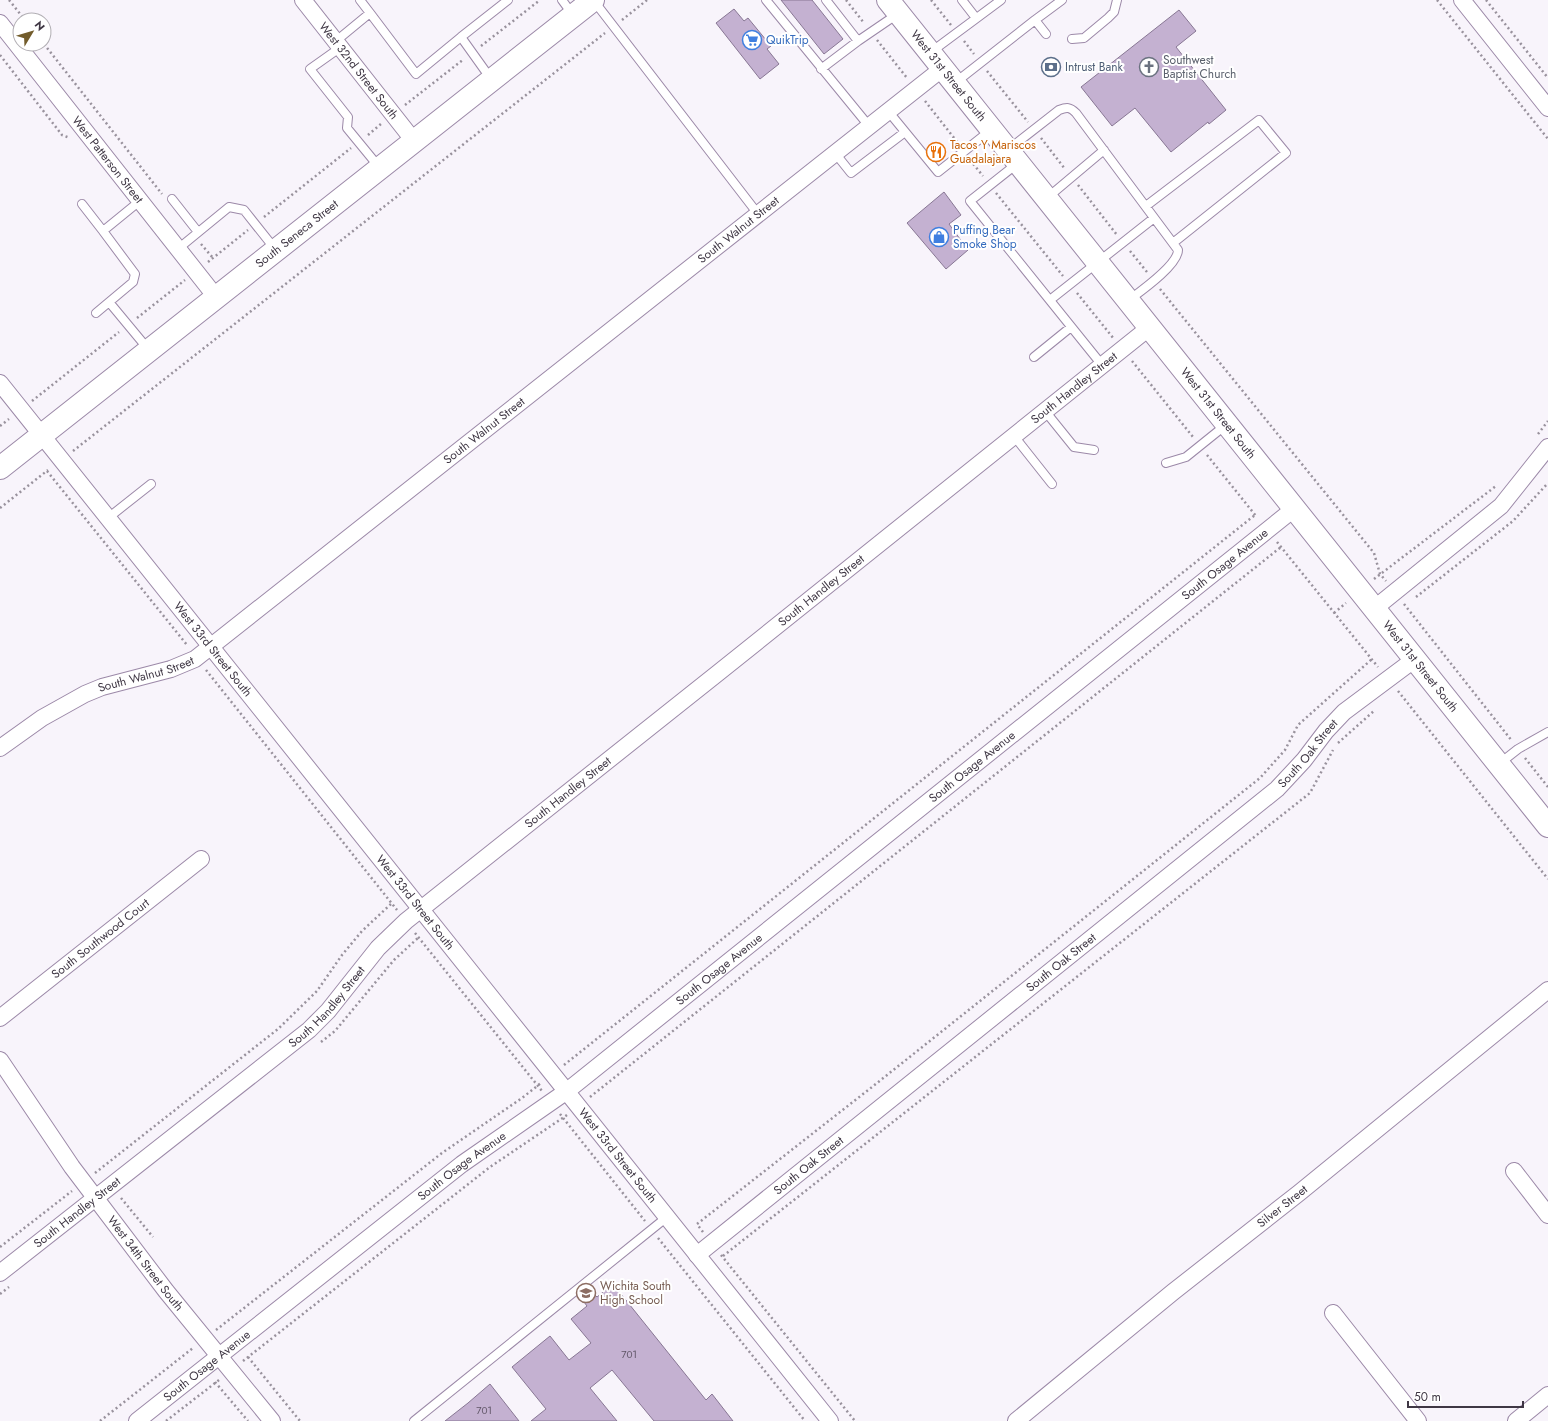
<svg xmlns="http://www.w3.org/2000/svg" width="1548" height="1421" font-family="Jost,sans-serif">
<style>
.building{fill:#c4b1d1;stroke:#887794}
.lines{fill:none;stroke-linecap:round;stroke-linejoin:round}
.lane-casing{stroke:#9c89a8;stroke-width:10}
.street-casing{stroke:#9c89a8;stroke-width:18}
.secondary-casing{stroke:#9c89a8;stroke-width:24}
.path{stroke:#99929d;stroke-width:2.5;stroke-dasharray:2 3;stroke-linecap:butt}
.lane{stroke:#fff;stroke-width:8}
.street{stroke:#fff;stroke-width:16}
.secondary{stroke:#fff;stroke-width:22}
.labels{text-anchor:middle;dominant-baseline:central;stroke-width:4;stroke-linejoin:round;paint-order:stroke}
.number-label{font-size:10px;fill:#605667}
.shop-label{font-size:12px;fill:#366cbe;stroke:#fff;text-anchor:start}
.worship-label{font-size:12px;fill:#5b616d;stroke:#fff;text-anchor:start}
.service-label{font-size:12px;fill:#4e5e75;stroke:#fff;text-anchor:start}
.street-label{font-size:12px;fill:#3f3744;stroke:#fff}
.food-label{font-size:12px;fill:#c56008;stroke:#fff;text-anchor:start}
.education-label{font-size:12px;fill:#785e54;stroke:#fff;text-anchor:start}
</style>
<rect width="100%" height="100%" fill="#f8f4fb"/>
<path class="building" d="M 781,0 L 812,0 L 843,39 L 824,54 Z
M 734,9 L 744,21 L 748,18 L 771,46 L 767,49 L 779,64 L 760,79 L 716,23 Z
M 1179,10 L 1196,31 L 1176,47 L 1226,110 L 1209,124 L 1208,122 L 1171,152 L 1135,108 L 1112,126 L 1081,87 Z
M 944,192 L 961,215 L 949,224 L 968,250 L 946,269 L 907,223 Z
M 613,1284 L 706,1400 L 712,1394 L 733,1421 L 654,1421 L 612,1370 L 590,1388 L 617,1421 L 531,1421 L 546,1409 L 512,1367 L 550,1336 L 569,1360 L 591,1343 L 571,1319 L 587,1306 L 584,1302 L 594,1294 L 597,1297 Z
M 490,1384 L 519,1421 L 445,1421 L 468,1403 Z"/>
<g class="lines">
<g class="lane-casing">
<path id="lane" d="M 360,0 L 370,13
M 562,0 L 573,15
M 766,0 L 869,126
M 826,0 L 858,41 L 899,13
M 962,0 L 976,18
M 594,1 L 758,214
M 1046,34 L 1035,20 L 1062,0
M 1072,39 L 1084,38 L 1108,18 L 1114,12 L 1117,0
M 336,41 L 370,13 L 416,74 L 461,37
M 341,47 L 310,69 L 348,117 L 347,128 L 379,167
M 931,52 L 1001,0
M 821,69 L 858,41
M 491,79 L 461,37 L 508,0
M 956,82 L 1035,20
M 888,111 L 938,172 L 991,130
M 1009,149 L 1059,110 C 1067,107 1070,107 1076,113 L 1178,250 C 1178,265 1141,291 1129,300
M 835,153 L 851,173 L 905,132
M 1018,163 L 970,201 L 1102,365
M 1047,198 L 1104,150
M 172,199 L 198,232
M 82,204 L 103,231
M 1146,206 L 1259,120 L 1286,153 L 1173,243
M 179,248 L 229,207 L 244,210 L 275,249
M 1050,300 L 1154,218
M 109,302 L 148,349
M 96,313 L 133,282 L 135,274 L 103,231 L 141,200
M 1034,357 L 1071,327
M 1045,411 L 1074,447 L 1094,450
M 1014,436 L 1052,484
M 1166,463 L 1186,457 L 1227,424
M 108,518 L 151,484
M 1499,764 L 1518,749 L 1548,732
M 414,1421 L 667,1217"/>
</g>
<g class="street-casing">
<g id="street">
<path id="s1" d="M 303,0 L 414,141"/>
<path d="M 1462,0 L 1548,108"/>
<path id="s2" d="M 0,23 L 216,297"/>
<path id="s3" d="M 0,383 L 830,1421"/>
<path d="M 1375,608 L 1501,506 L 1548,447"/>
<path id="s4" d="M 0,748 L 42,718 L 85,694 L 102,687 L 171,669 L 195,659 L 943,68"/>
<path id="s5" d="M 0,1018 L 201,859"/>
<path id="s6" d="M 0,1060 L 72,1167 L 166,1291 L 272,1421"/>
<path d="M 1514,1171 L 1548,1215"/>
<path id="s7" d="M 697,1255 L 1277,789 L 1304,760 L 1326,731 L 1344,712 L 1415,659"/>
<path id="s8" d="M 0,1273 L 309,1030 L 328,1011 L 378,948 L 406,921 L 718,673 L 1150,327"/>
<path d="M 1333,1313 L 1418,1421"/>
<path id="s9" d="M 137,1421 L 462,1164 L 567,1091 L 1295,508"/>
<path id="s10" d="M 1016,1421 L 1173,1292 L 1299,1193 L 1548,990"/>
<path d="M 1516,1421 L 1548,1395"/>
</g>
</g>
<g class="secondary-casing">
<g id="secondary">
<path id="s11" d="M 888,0 L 1548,826"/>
<path id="s12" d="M 0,468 L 593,0"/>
</g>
</g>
<path class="path" d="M 9,0 L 25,20
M 846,0 L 864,23
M 931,0 L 951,25
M 1437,0 L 1548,139
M 1486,0 L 1548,78
M 622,20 L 647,0
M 877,40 L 907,78
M 964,41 L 974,54
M 44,44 L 162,194
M 481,46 L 540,0
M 0,55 L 62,135 L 70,138
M 987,71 L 1028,122
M 925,101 L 958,143
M 405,105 L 464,59
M 368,135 L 382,123
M 1041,138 L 1065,169
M 970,160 L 983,176
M 1078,185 L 1117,235
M 996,193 L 1063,276
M 264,217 L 351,148
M 201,244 L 213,258
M 1130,251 L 1147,272
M 208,262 L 248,230
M 1160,289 L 1374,553 L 1380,574 L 1386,581
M 1077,293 L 1114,339
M 137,318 L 185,280
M 1132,361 L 1193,437
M 32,401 L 119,332
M 0,426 L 9,419
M 1538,434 L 1548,421
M 73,451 L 605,33
M 1207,455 L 1256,516
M 47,471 L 187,645
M 0,508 L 48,470
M 1277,542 L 1378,667
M 1374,579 L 1496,486
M 1416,597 L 1513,521 L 1548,483
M 1404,604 L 1512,741
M 1334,613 L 1346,603
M 206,670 L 397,910
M 1398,691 L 1548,879
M 1338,743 L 1375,710
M 1525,758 L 1548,787
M 415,933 L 542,1091
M 321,1042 L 335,1031 L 394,960 L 419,937
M 564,1065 L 1255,515
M 590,1097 L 1281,547
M 560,1114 L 645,1221
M 95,1173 L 278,1029 L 317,991 L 342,955 L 362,931 L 392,903
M 121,1198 L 153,1237
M 703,1232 L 697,1224 L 872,1087 L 1260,778 L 1285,750 L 1298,725 L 1372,659
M 658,1238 L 805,1421
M 0,1247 L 72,1191
M 721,1255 L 855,1421
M 723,1256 L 1310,793 L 1333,750
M 0,1294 L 9,1287
M 216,1330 L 442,1153 L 522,1098 L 541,1083
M 248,1357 L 300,1421
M 243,1361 L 490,1167 L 567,1115
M 215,1382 L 248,1421
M 100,1421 L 193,1348
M 166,1421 L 219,1380"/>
<use href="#lane" class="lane"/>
<use href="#street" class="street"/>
<use href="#secondary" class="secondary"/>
</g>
<defs>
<g id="supermarket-ring" transform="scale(1)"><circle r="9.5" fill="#fff" stroke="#3f7fe0" stroke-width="1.5"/><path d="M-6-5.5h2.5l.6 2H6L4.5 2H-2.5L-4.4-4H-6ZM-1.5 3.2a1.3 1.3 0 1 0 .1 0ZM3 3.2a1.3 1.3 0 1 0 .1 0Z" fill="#3f7fe0"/></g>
<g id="bank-ring" transform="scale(1)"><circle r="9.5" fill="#fff" stroke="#5c6f8a" stroke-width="1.5"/><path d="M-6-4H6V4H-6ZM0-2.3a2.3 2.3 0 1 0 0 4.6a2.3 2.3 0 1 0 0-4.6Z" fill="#5c6f8a"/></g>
<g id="church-ring" transform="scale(1)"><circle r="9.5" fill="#fff" stroke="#6b7280" stroke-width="1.5"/><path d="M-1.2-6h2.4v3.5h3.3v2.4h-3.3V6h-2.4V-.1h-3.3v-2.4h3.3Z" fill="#6b7280"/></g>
<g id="restaurant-ring" transform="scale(1)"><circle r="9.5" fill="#fff" stroke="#e8710a" stroke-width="1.5"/><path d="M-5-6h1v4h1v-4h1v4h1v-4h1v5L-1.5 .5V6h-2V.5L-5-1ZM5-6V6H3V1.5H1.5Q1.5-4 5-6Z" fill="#e8710a"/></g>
<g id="shop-ring" transform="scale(1)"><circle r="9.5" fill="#fff" stroke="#3f7fe0" stroke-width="1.5"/><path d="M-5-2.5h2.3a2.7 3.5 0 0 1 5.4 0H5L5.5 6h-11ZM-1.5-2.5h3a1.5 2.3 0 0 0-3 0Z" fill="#3f7fe0"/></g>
<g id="school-ring" transform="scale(1)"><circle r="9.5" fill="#fff" stroke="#8d6e63" stroke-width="1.5"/><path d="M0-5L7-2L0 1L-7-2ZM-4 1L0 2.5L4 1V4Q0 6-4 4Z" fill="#8d6e63"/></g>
</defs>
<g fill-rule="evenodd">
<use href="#supermarket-ring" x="752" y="40"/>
<use href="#bank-ring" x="1051" y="67"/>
<use href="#church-ring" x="1149" y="67"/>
<use href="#restaurant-ring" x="936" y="152"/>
<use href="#shop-ring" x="939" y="237"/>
<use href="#school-ring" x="586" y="1293"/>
</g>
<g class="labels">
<g class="number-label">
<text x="629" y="1354">701</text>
<text x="484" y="1410">701</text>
</g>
<g class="shop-label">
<text x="766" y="40">QuikTrip</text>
<text x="953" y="230">Puffing Bear<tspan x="953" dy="14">Smoke Shop</tspan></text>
</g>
<g class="worship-label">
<text x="1163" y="60">Southwest<tspan x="1163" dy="14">Baptist Church</tspan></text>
</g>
<g class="service-label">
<text x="1065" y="67">Intrust Bank</text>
</g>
<g class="street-label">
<text stroke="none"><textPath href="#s1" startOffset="90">West 32nd Street South</textPath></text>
<text stroke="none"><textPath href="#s11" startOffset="97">West 31st Street South</textPath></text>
<text stroke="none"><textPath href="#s2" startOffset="174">West Patterson Street</textPath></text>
<text stroke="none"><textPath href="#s4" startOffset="909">South Walnut Street</textPath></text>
<text stroke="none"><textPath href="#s12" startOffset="378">South Seneca Street</textPath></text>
<text stroke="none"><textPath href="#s8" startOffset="1394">South Handley Street</textPath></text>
<text stroke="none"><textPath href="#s11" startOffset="529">West 31st Street South</textPath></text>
<text stroke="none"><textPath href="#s4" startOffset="585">South Walnut Street</textPath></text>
<text stroke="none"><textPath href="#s9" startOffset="1385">South Osage Avenue</textPath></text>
<text stroke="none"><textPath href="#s8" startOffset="1070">South Handley Street</textPath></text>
<text stroke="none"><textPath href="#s3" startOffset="341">West 33rd Street South</textPath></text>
<text stroke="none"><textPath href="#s11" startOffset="853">West 31st Street South</textPath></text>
<text stroke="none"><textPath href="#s4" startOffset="165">South Walnut Street</textPath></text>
<text stroke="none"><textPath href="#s7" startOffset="791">South Oak Street</textPath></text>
<text stroke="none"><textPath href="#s9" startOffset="1061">South Osage Avenue</textPath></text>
<text stroke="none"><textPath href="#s8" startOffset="746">South Handley Street</textPath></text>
<text stroke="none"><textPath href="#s3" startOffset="665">West 33rd Street South</textPath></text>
<text stroke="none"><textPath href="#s5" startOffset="128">South Southwood Court</textPath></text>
<text stroke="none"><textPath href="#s7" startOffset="467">South Oak Street</textPath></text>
<text stroke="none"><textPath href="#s9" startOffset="737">South Osage Avenue</textPath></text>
<text stroke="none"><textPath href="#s8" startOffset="422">South Handley Street</textPath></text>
<text stroke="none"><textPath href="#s3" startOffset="989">West 33rd Street South</textPath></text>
<text stroke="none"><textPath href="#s7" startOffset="143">South Oak Street</textPath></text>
<text stroke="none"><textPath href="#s9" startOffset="413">South Osage Avenue</textPath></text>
<text stroke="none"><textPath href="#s10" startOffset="342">Silver Street</textPath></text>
<text stroke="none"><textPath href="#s8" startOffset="98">South Handley Street</textPath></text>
<text stroke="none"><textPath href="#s6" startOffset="250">West 34th Street South</textPath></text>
<text stroke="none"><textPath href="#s9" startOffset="89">South Osage Avenue</textPath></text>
</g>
<g class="food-label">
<text x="950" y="145">Tacos Y Mariscos<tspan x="950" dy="14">Guadalajara</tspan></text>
</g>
<g class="education-label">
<text x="600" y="1286">Wichita South<tspan x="600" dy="14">High School</tspan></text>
</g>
</g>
<g transform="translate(32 32) rotate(52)"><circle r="19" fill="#ffffff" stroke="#b2afb4"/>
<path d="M0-3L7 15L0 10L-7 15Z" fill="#725c2b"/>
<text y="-6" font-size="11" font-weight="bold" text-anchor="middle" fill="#3f3744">N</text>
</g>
<path d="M1408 1401v6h115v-6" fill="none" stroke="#3f3744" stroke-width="2"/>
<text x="1414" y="1401" font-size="12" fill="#3f3744" stroke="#ffffff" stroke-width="3" paint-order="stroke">50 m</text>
</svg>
